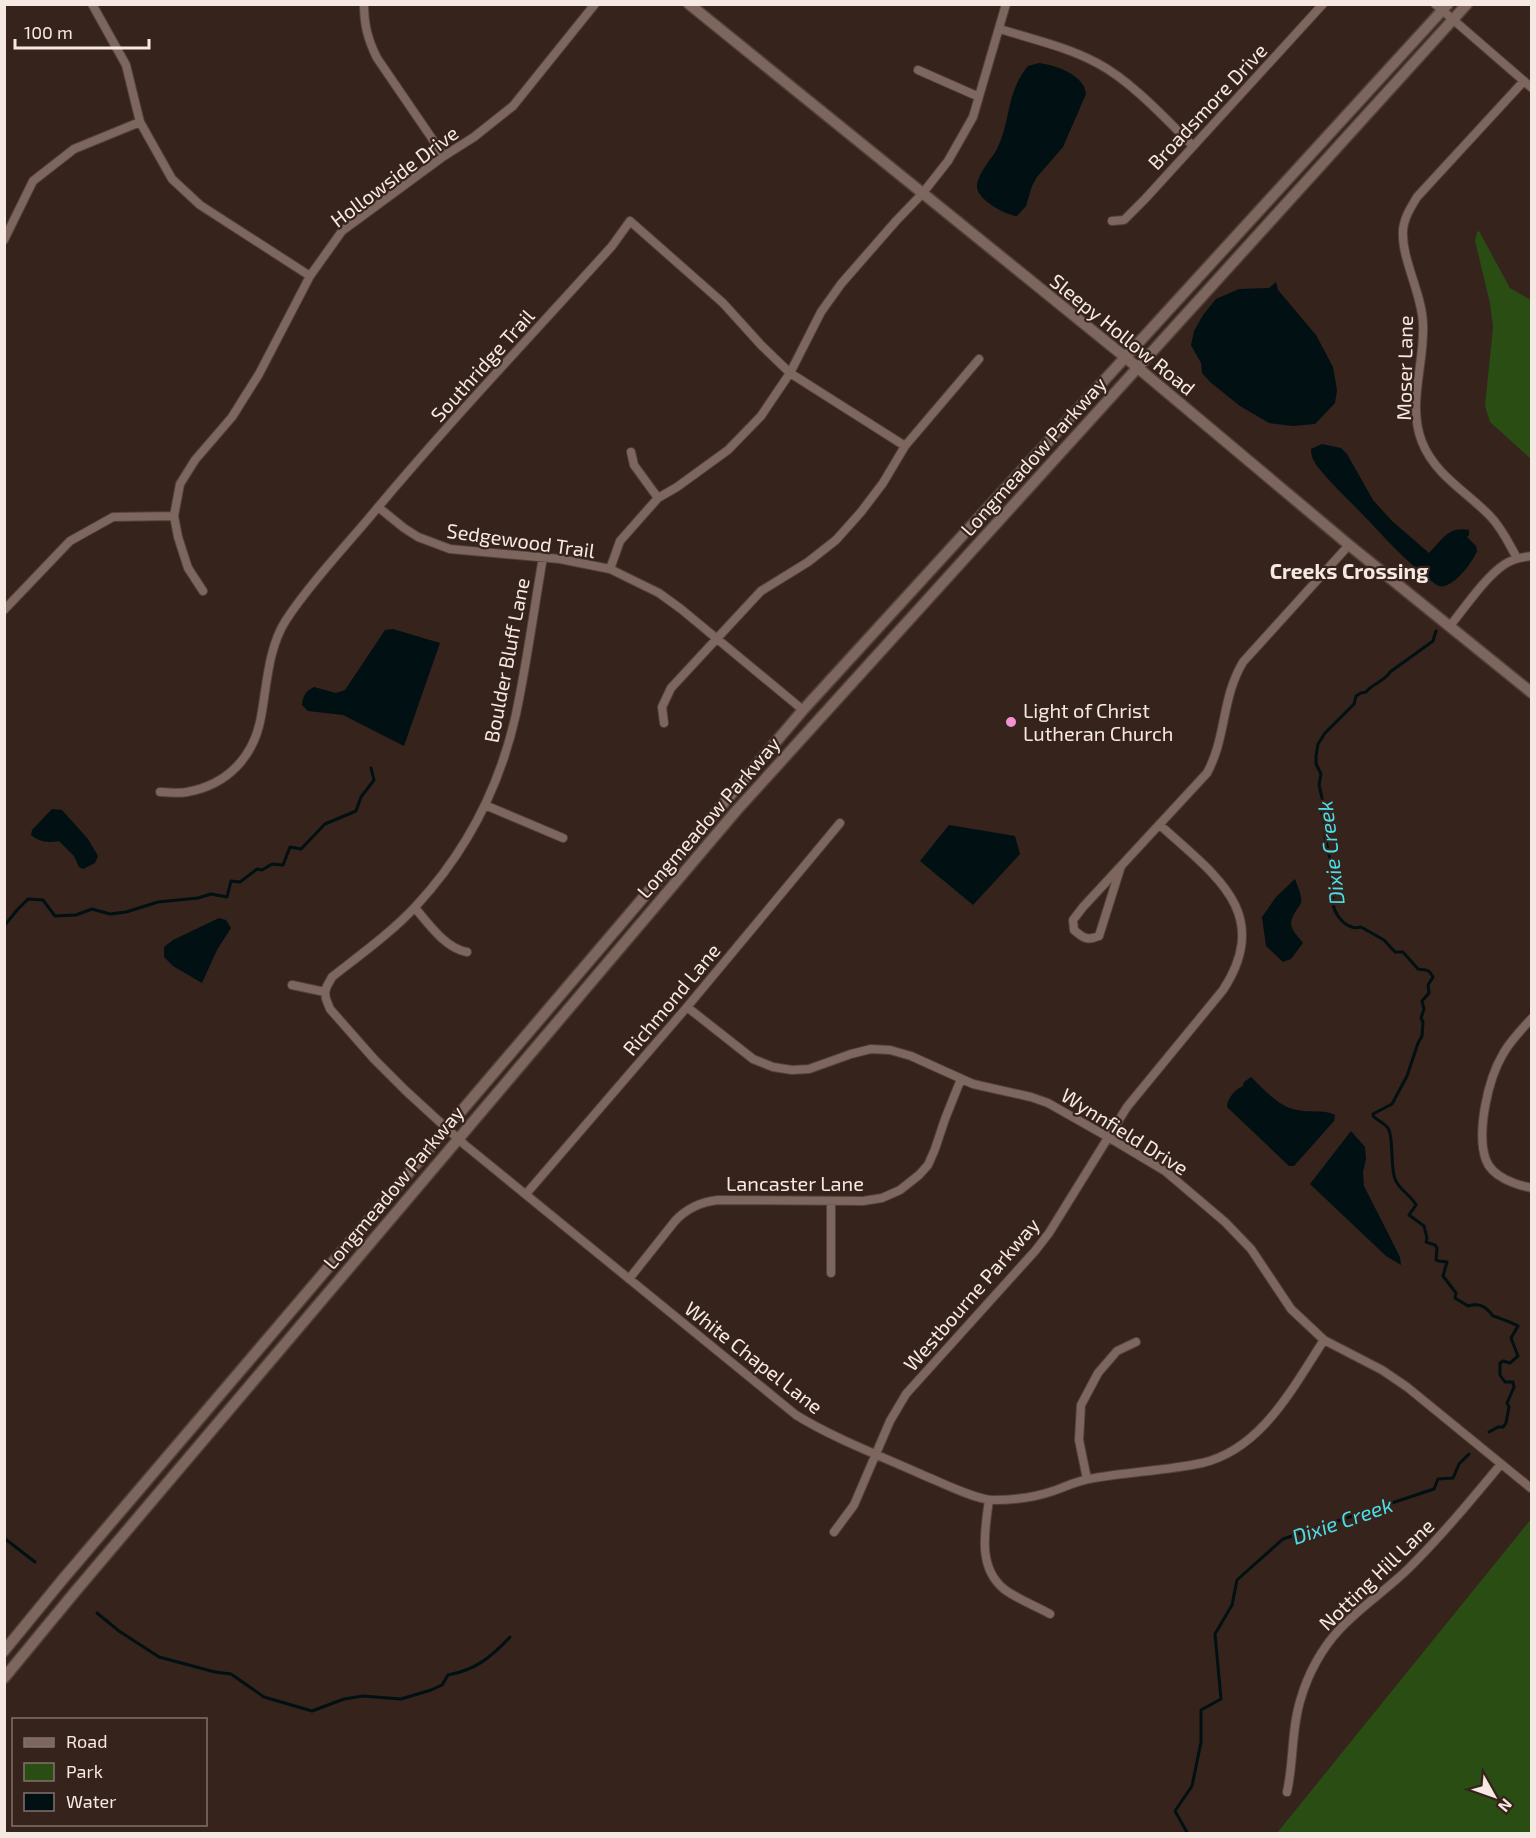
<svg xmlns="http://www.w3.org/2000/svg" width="1536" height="1838" font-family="'Exo 2',sans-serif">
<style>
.green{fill:#294d12}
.water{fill:#011012}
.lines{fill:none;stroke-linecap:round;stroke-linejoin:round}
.stream{stroke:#011012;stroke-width:3}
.minor-casing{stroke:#51413b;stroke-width:10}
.tertiary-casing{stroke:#51413b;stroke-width:13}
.minor{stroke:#7d665e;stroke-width:8}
.tertiary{stroke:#7d665e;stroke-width:10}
.poi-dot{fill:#f491d3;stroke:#36231c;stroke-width:2}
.labels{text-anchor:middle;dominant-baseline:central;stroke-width:4.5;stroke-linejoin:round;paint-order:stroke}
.street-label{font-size:20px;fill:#f6e9e4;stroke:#36231c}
.poi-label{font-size:20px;fill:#f6e9e4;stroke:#36231c;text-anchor:start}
.neighbourhood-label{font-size:21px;font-weight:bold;fill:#f6e9e4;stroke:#36231c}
.water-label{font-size:21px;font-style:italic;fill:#4bdee9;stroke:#36231c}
</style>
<rect width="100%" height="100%" fill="#36231c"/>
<path class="green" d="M 1479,231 L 1510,288 L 1531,300 L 1531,459 L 1490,422 L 1485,406 L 1493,327 L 1490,303 L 1475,241 L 1477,232 Z
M 1531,1519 L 1531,1833 L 1277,1833 Z"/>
<path class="water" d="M 1039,63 C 1053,65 1074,71 1083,85 C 1085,87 1085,91 1086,94 L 1063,147 L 1037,177 L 1032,186 L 1026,206 L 1017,216 C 1005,215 978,200 977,187 C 977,174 991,160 997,149 C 1011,121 1006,92 1028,66 Z
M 1276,282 L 1278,290 L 1316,335 L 1333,367 L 1337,390 L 1335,403 L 1315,424 L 1293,426 L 1269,423 L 1240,406 L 1210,382 L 1202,373 L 1201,363 L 1191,345 L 1194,331 L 1203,315 L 1216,299 L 1239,289 L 1269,288 Z
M 1322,444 L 1341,448 L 1347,454 L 1373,500 L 1392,521 L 1429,553 C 1442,540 1448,526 1469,530 L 1469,535 L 1467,537 L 1476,546 L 1477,551 C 1473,562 1452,590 1439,586 C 1432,583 1426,576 1421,572 C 1401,556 1385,538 1368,520 C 1351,502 1332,485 1317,466 C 1313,460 1311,456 1311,449 Z
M 393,629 L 440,643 L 404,746 L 343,715 L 308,711 L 302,705 C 303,695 306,691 314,687 L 336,693 L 345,690 L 385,630 Z
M 52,809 L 62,810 L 88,839 L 98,856 L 95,863 L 83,869 L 79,867 L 74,856 L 59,841 C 48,843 39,842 31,835 L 32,830 Z
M 949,825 L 1015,836 L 1020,854 L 973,905 L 920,861 Z
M 1295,879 C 1297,885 1301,893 1301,899 C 1302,903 1300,905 1298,908 C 1286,925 1291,928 1303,943 L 1291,959 L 1283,962 L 1266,946 L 1262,917 L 1276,897 Z
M 219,918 L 226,920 L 231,928 L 217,950 L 202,983 L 173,966 L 164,957 L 164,947 L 173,940 Z
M 1251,1077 C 1264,1089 1278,1107 1297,1110 C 1310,1113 1323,1109 1335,1115 L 1334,1121 L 1294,1166 L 1289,1166 L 1227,1107 C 1227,1098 1236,1089 1243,1086 L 1244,1082 Z
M 1351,1131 L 1365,1147 L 1366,1159 L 1363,1172 L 1364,1186 L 1400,1257 L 1401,1265 L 1386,1256 L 1310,1184 Z"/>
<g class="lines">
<path class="stream" d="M 1436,631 L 1433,641 L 1390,672 C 1384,682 1373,683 1366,692 L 1361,693 L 1356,696 L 1354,704 L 1325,733 L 1318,744 L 1316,756 L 1316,764 L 1321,774 L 1319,785 L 1323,802 L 1322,814 L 1326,827 L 1325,836 L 1331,864 L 1332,886 L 1335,890 C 1326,906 1344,932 1361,927 L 1384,940 L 1395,952 L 1403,952 L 1418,969 C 1427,971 1427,967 1433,977 L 1428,985 L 1429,993 L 1422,1001 L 1424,1009 L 1421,1018 L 1423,1022 L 1422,1036 L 1418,1043 L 1407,1076 L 1392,1104 L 1373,1114 L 1373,1116 C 1378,1121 1383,1122 1388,1128 C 1394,1137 1390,1166 1395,1179 C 1399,1190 1411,1195 1416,1205 L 1409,1215 L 1424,1226 L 1427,1238 L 1426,1242 L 1435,1245 L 1437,1248 L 1436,1260 L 1439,1261 L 1447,1262 L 1443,1276 L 1456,1293 L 1455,1298 L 1468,1306 C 1480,1302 1486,1307 1493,1316 C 1497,1317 1515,1324 1518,1326 L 1511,1338 L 1518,1356 L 1510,1363 L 1503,1361 L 1500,1363 L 1500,1375 L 1505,1382 L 1513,1382 L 1514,1387 L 1507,1403 L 1509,1407 L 1506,1423 L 1503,1427 L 1498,1427 L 1489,1432
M 4,926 L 18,909 L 28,899 L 43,900 L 55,916 L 76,915 L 92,909 L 110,914 L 126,912 L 158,902 L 198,898 L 211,894 L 227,897 L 231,881 L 240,882 L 257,869 L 262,870 L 272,864 L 283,865 L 290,847 L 301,849 L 325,824 L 356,811 L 361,797 L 374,780 L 371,768
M 4,1538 L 35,1562
M 97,1613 L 119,1631 L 159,1657 L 215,1672 L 231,1674 L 264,1697 L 312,1711 L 344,1699 L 363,1696 L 401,1699 L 431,1690 L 442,1685 L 448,1675 C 476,1670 491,1657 510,1637
M 1188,1834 L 1175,1811 L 1192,1786 L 1201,1742 L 1201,1710 L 1221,1699 L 1215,1634 L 1232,1605 L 1237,1580 L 1283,1539 L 1434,1489 L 1438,1479 L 1453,1478 L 1459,1464 L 1469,1454"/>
<g class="minor-casing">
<path id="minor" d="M 92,4 L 126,65 L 140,122 L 172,179 L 200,205 L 310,276
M 364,4 C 364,25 368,40 377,58 L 444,156
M 1435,4 L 1532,88
M 1000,29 C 1032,39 1067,47 1097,63 C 1130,80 1166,119 1192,145
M 918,70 L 977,96
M 1112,221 L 1124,220 L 1145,199 L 1323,4
M 4,240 L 33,181 L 74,149 L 140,122
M 631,452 L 634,465 L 658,498
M 378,507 L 404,528 L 418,537 L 450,549 L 560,559 L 610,569 L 659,593 L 681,609 L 803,710
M 543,557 C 534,609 527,662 516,714 C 500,786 466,852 416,906 C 392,932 360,955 332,977 L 327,986 L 325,992 L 326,999 L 330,1009 L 374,1059 L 406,1091 L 465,1145 L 796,1415 C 835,1439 881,1456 923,1475 C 940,1482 974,1499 992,1500 C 1011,1500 1032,1498 1050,1492 C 1063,1488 1076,1481 1089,1479 C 1126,1472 1164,1471 1202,1463 C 1262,1449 1293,1387 1324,1340
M 1517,558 C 1509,544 1502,528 1490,516 C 1467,492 1435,475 1422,442 C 1407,404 1425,363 1423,324 C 1422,293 1401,259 1403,230 C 1404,218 1411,207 1417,197 L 1523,82
M 610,569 L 620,541 L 658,498 L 677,487 L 728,450 L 761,416 L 790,373 L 821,312 L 841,284 L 896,221 L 922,194 L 948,161 L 973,117 L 1006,4
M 203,591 L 188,568 L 178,537 L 174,516 L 180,484 L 195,460 L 232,417 L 259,374 L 310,276 L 342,231 L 444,156 L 474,137 L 513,106 L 595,4
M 4,610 L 70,541 L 113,517 L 174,516
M 1449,627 C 1464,609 1485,577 1505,564 C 1513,559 1522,557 1532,556
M 664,723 L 662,707 L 671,688 L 761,591 L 808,562 L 836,540 L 861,512 L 883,483 L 905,446 L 979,359
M 160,792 C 169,792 179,794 187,792 C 227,785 254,757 261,717 C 267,685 268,648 286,620 C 310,584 341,551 369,518 C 447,424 531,336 612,246 L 630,221 L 723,303 L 761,345 L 790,373 L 905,446
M 485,805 L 563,838
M 1121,866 L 1099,936 C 1087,941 1083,938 1074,930 L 1073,920 L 1083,907 L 1207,773 C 1227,736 1221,699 1243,662 L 1349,545
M 415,908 C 429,924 445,948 467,952
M 292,985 L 325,992
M 687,1007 L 753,1059 L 773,1067 L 792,1070 L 809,1069 L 851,1054 L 871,1049 L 890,1050 L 911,1056 L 973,1084 L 1031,1097 L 1048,1103 L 1108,1137 L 1165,1171 L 1225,1222 L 1251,1249 L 1291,1309 L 1324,1340 L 1382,1370 L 1407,1387 L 1532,1489
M 1532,1018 C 1522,1029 1510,1041 1503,1054 C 1488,1079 1476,1133 1486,1160 C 1492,1177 1516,1185 1532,1188
M 526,1194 L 687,1007 L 840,823
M 831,1201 L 831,1273
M 629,1279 L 675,1221 C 687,1208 700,1202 718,1200 L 863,1201 L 882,1198 L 900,1190 L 919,1175 L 928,1165 L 935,1149 L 945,1119 L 961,1079
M 1087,1479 L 1079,1440 L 1081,1405 L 1098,1373 L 1117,1351 L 1136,1342
M 989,1500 C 985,1530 977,1567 1004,1589 C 1017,1599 1036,1606 1050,1614
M 834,1532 L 854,1505 L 890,1421 L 906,1394 L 1035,1251 L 1049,1233 L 1127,1107 L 1223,990 C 1274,912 1213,874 1160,825
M 1287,1792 C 1294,1761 1291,1729 1301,1698 C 1308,1674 1322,1648 1339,1630 C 1360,1607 1388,1589 1410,1567 C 1443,1534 1472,1499 1501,1464"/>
</g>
<g class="tertiary-casing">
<path id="tertiary" d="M 689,4 L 1125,357 L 1349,545 L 1532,693
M 4,1651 L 63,1579 L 803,710 L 1448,4
M 4,1678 L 74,1593 L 736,811 L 1467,4"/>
</g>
<use href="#minor" class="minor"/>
<use href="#tertiary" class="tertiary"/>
</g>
<circle class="poi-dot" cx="1011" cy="722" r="6"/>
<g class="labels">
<g class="street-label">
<text transform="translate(1207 106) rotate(-47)">Broadsmore Drive</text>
<text transform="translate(394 176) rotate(-37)">Hollowside Drive</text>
<text transform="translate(1123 334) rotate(39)">Sleepy Hollow Road</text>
<text transform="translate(482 365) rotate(-48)">Southridge Trail</text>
<text transform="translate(1404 368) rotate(-89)">Moser Lane</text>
<text transform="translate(1033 456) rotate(-48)">Longmeadow Parkway</text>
<text transform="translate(521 540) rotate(8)">Sedgewood Trail</text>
<text transform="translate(506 660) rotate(-79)">Boulder Bluff Lane</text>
<text transform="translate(708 817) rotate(-49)">Longmeadow Parkway</text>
<text transform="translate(671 999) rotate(-50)">Richmond Lane</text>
<text transform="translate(1125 1131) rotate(32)">Wynnfield Drive</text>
<text x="795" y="1183">Lancaster Lane</text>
<text transform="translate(393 1187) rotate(-50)">Longmeadow Parkway</text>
<text transform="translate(971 1294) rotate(-49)">Westbourne Parkway</text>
<text transform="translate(754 1357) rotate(38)">White Chapel Lane</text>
<text transform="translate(1376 1574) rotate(-44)">Notting Hill Lane</text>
</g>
<g class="poi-label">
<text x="1023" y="710">Light of Christ<tspan x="1023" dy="23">Lutheran Church</tspan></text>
</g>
<g class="neighbourhood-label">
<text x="1349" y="570">Creeks Crossing</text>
</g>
<g class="water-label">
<text transform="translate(1330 853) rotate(-97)">Dixie Creek</text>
<text transform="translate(1342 1520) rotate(-19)">Dixie Creek</text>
</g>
</g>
<rect width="1536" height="1838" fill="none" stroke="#f6e9e4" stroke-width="12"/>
<rect x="12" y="1718" width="195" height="108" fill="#36231c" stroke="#83726c" stroke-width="1.5"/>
<rect x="24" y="1738" width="30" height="9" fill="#7d665e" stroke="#83726c" stroke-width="1.5"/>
<text x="66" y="1748" font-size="18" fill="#f6e9e4">Road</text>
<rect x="24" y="1763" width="30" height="18" fill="#294d12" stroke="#83726c" stroke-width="1.5"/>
<text x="66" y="1778" font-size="18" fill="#f6e9e4">Park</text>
<rect x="24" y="1793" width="30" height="18" fill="#011012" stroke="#83726c" stroke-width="1.5"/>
<text x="66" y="1808" font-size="18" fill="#f6e9e4">Water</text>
<g transform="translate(1494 1796) rotate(130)" stroke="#36231c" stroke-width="4.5" paint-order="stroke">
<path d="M0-4.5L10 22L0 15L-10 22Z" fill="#f6e9e4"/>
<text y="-9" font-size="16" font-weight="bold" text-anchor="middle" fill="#f6e9e4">N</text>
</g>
<path d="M15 39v9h134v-9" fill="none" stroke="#f6e9e4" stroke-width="3"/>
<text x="24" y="39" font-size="18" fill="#f6e9e4" stroke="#36231c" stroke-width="4.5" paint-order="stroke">100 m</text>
</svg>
